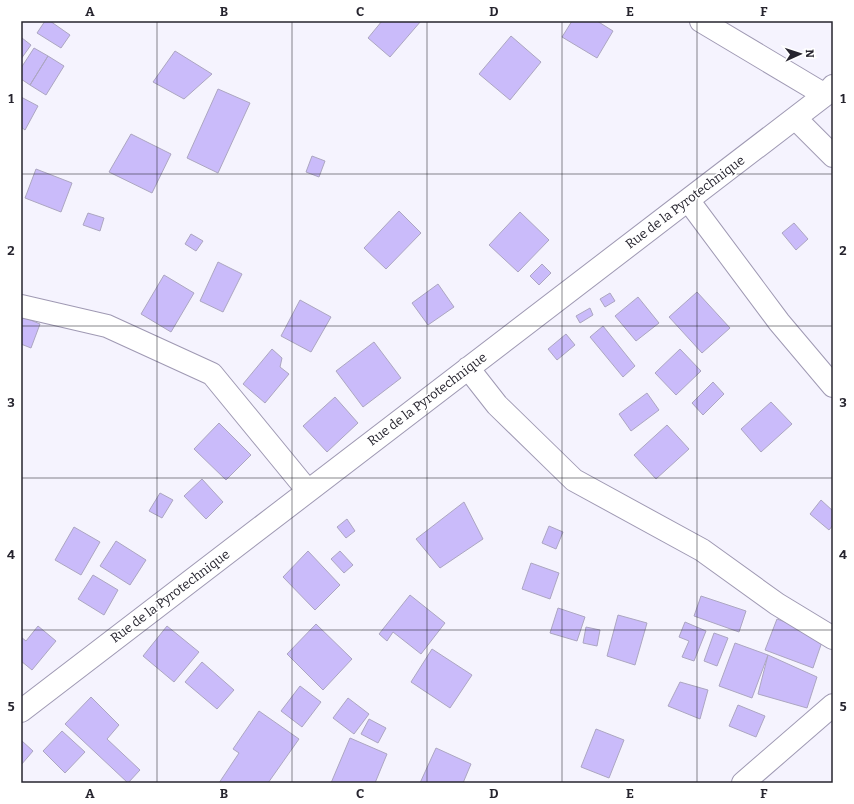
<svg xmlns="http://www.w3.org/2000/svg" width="854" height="804" font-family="Bitter,serif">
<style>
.building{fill:#cabbfa;stroke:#aca6c1}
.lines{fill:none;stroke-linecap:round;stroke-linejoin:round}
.street-casing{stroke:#9f99b3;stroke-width:24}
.street{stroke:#fff;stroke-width:22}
.grid{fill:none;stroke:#26242e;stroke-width:1;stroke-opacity:0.55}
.labels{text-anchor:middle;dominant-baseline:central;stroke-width:3;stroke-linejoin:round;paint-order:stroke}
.street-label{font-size:13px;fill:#26242e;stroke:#fff}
.neatline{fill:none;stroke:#26242e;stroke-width:1.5}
.grid-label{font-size:13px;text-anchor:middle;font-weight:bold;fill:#26242e}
</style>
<rect width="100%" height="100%" fill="#f5f3fe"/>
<path class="building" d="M 45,21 L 50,21 L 70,35 L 61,48 L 37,33 Z
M 382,21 L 421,21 L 390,57 L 368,38 Z
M 572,21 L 597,21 L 613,31 L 597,58 L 562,37 Z
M 511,36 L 541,62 L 510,100 L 479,74 Z
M 22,38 L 31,45 L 21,59 L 21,39 Z
M 34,48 L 48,56 L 30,85 L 21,79 L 21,68 Z
M 175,51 L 212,74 L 184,99 L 153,82 Z
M 48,56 L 64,66 L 46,95 L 30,85 Z
M 218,89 L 250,103 L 218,173 L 187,158 Z
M 21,97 L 38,106 L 25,130 L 21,127 Z
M 131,134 L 171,154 L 152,193 L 109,172 Z
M 312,156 L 325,161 L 319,177 L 306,172 Z
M 36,169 L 72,183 L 61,212 L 25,198 Z
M 399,211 L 421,233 L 386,269 L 364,248 Z
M 520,212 L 549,240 L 518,272 L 489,245 Z
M 88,213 L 104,218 L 100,231 L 83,225 Z
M 794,223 L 808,239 L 796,250 L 782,233 Z
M 191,234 L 203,241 L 196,251 L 185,244 Z
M 218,262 L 242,274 L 223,312 L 200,301 Z
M 542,264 L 551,273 L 539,285 L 530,276 Z
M 164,275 L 194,293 L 171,332 L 141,314 Z
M 438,284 L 454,307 L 428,325 L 412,303 Z
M 697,292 L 730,328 L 702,353 L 669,317 Z
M 610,293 L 615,301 L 605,307 L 600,299 Z
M 638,297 L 659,323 L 636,341 L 615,316 Z
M 300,300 L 331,317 L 311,352 L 281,336 Z
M 590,308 L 593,315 L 580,323 L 576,316 Z
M 21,316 L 40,324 L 31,348 L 21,344 Z
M 603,326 L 635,366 L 623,377 L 590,337 Z
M 566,334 L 575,345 L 557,360 L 548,349 Z
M 374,342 L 401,378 L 363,407 L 336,371 Z
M 272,349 L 282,358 L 280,367 L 289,374 L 265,403 L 243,384 Z
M 680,349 L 701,371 L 676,395 L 655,373 Z
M 713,382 L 724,394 L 703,415 L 692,403 Z
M 647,393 L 659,410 L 631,431 L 619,414 Z
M 335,397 L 358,423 L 327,452 L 303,426 Z
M 771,402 L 792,424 L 761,452 L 741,429 Z
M 219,423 L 251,455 L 226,480 L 194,449 Z
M 667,425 L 689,449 L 656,479 L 634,455 Z
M 202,479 L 223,502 L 206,519 L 184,496 Z
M 160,493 L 173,500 L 162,518 L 149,511 Z
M 821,500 L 833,511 L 833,525 L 829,530 L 810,514 Z
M 464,502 L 483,539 L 440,568 L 416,539 Z
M 347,519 L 355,531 L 346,538 L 337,527 Z
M 549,526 L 563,532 L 556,549 L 542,543 Z
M 74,527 L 100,542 L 81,575 L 55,560 Z
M 116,541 L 146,560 L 130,585 L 100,566 Z
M 308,551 L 340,585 L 315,610 L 283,577 Z
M 340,551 L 353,565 L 344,573 L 331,559 Z
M 531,563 L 559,573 L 550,599 L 522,589 Z
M 93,575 L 118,590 L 104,615 L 78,599 Z
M 410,595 L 445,623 L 421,654 L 393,632 L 387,641 L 379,634 Z
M 701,596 L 746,611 L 739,632 L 694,616 Z
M 558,608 L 585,617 L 577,641 L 550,633 Z
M 618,615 L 647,623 L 635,665 L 607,656 Z
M 777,619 L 824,636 L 813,668 L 765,650 Z
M 685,622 L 706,631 L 694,661 L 682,657 L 689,641 L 679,637 Z
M 316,624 L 352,659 L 323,690 L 287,654 Z
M 38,626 L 56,641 L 32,670 L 21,661 L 21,637 L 26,641 Z
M 167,626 L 199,652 L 174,682 L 143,656 Z
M 586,627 L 600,630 L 597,646 L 583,643 Z
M 714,633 L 728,638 L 717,666 L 704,661 Z
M 735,643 L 768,655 L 752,698 L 719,686 Z
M 432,649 L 472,675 L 450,708 L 411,682 Z
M 768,655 L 817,677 L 807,708 L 758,694 Z
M 202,662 L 234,690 L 217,709 L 185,682 Z
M 680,682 L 708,690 L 700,719 L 668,706 Z
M 300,686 L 321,702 L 302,727 L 281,711 Z
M 91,697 L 119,725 L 107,739 L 140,770 L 128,783 L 65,724 Z
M 348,698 L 369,714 L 354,734 L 333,718 Z
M 738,705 L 765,716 L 756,737 L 729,726 Z
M 259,711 L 299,739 L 268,783 L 219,783 L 239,753 L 233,749 Z
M 369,719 L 386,728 L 378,743 L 361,734 Z
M 596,729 L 624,740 L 609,778 L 581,767 Z
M 62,731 L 85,752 L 65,773 L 43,751 Z
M 350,738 L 387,754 L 375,783 L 331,783 Z
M 22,741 L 33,751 L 21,765 L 21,742 Z
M 436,748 L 471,764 L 463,783 L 420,783 Z"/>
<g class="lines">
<g class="street-casing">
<path id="street" d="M 701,21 L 825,95
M 795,118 L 833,156
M 688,200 L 779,322 L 833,386
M 21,306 L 107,326 L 212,374 L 308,491
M 468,368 L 497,405 L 574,480 L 702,550 L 777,604 L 833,638
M 21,711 L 825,95 L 833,86
M 743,783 L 833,705"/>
</g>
<use href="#street" class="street"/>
</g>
<path class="grid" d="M 157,21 L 157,783M 292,21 L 292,783M 427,21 L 427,783M 562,21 L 562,783M 697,21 L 697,783M 21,174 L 833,174M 21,326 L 833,326M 21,478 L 833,478M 21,630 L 833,630"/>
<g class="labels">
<g class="street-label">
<text transform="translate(685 202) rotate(-37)">Rue de la Pyrotechnique</text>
<text transform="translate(427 399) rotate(-37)">Rue de la Pyrotechnique</text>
<text transform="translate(170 596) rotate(-37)">Rue de la Pyrotechnique</text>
</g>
</g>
<rect width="854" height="804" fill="none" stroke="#ffffff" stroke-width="44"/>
<g transform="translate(800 54) rotate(87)" stroke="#ffffff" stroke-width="3" paint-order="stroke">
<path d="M0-3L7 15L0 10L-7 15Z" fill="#26242e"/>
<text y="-6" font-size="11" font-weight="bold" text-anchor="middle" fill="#26242e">N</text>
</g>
<rect x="22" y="22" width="810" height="760" class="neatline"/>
<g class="grid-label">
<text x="90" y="16">A</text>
<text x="224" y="16">B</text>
<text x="360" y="16">C</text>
<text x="494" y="16">D</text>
<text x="630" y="16">E</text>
<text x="764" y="16">F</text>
<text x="11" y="103">1</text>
<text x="843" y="103">1</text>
<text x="11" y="255">2</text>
<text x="843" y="255">2</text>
<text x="11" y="407">3</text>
<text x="843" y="407">3</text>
<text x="11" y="559">4</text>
<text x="843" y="559">4</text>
<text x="11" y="711">5</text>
<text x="843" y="711">5</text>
<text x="90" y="798">A</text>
<text x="224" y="798">B</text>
<text x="360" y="798">C</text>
<text x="494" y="798">D</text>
<text x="630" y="798">E</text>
<text x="764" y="798">F</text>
</g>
</svg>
